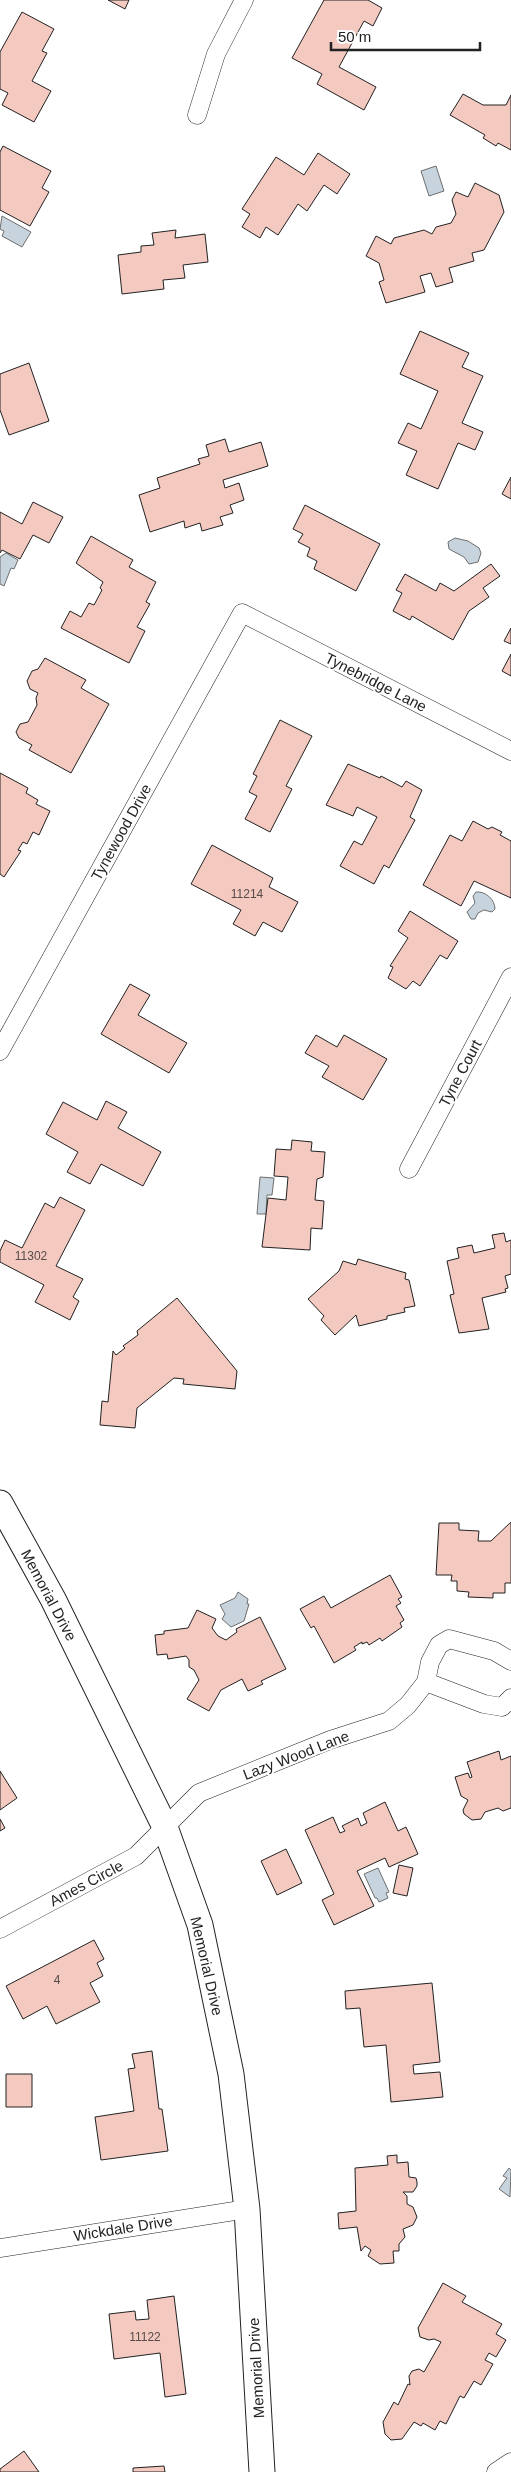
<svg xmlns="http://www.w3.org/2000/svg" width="511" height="2472" font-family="Arial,sans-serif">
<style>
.water{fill:#c7d3dd;stroke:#6f6f6f}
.building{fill:#f3c9c0;stroke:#222}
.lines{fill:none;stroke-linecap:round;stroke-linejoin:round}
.street-casing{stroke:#222;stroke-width:19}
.secondary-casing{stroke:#222;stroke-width:27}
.street{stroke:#fff;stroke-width:18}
.secondary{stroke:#fff;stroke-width:25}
.labels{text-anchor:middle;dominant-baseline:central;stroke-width:4;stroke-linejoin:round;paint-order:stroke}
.number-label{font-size:12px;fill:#564c4a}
.street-label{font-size:15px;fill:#222;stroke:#fff}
</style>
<rect width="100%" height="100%" fill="#fff"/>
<path class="water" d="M 436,166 L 444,191 L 429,196 L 421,171 Z
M 2,216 L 31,232 L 22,247 L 2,236 L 4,231 L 0,229 Z
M 455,538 L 468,541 L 479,548 L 481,553 L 478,562 L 469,564 L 464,557 L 449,549 L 448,542 Z
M 6,553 L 18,560 L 14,569 L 11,568 L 4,586 L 0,584 L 0,557 Z
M 476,892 C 486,891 495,900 495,909 L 492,912 L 484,910 L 478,913 L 475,919 L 471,919 L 467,912 L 475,903 L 473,896 Z
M 260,1177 L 274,1178 L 272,1195 L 267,1195 L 266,1214 L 257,1214 Z
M 238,1592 L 248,1599 L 247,1604 L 249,1604 L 244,1621 L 231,1627 L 222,1619 L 225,1614 L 220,1605 L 235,1598 Z
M 378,1868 L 389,1892 L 386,1893 L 388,1898 L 379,1902 L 377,1898 L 375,1898 L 364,1874 Z
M 509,2168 L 511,2170 L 510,2197 L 499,2189 L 507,2178 L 503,2176 Z"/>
<path class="building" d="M 108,0 L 129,0 L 125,9 Z
M 324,0 L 368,0 L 382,8 L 373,26 L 364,21 L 339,67 L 376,87 L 364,110 L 317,84 L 322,74 L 292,58 Z
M 22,12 L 54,29 L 42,51 L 47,53 L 32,81 L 51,91 L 34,122 L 2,105 L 8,93 L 0,89 L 0,52 Z
M 463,94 L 483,105 L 506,105 L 511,95 L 511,150 L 498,143 L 496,146 L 483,138 L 485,135 L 450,115 Z
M 3,146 L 51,171 L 42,188 L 49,192 L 30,226 L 0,210 L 0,152 Z
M 318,153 L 350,174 L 337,194 L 324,185 L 307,211 L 298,204 L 278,235 L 266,227 L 260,238 L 242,227 L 250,214 L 242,209 L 276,157 L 304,175 Z
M 475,183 L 499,195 L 504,212 L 484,250 L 472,253 L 474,261 L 449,268 L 453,282 L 436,287 L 431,273 L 420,276 L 425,292 L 386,303 L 379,282 L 384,280 L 379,263 L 366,256 L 376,236 L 391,244 L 394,238 L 424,230 L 432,234 L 436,227 L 451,223 L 456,214 L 452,200 L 456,192 L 468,197 Z
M 176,230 L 175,238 L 205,234 L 208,262 L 183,265 L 185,278 L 163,280 L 164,289 L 122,294 L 118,255 L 141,252 L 141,246 L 154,245 L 152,233 Z
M 420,331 L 469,353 L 462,367 L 483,376 L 462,423 L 483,432 L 475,450 L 458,443 L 438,489 L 406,475 L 417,451 L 398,443 L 408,423 L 421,429 L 438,391 L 400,374 Z
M 29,363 L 49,421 L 9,435 L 0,410 L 0,374 Z
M 225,439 L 229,452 L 261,442 L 268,466 L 223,480 L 225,488 L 239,483 L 244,500 L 230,505 L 233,513 L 220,517 L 223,525 L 202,531 L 200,523 L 185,528 L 184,521 L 150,532 L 139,495 L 160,488 L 157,478 L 200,464 L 198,459 L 209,456 L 206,445 Z
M 511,477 L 511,499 L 502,494 Z
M 33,502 L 63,517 L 49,543 L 33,535 L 20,559 L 2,550 L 0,553 L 0,512 L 22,524 Z
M 305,505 L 380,544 L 356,591 L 314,569 L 317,561 L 307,556 L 310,548 L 298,542 L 303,534 L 293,529 Z
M 91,536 L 133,560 L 129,567 L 156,582 L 146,602 L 150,604 L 137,627 L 145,631 L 129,663 L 61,628 L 70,611 L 81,617 L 89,603 L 94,605 L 102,590 L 100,588 L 103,582 L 76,563 Z
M 491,564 L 500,576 L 483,588 L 489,597 L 469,611 L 453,640 L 412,616 L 410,620 L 393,611 L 402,593 L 396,590 L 405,574 L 436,591 L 440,583 L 454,591 Z
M 511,628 L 511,644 L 504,641 Z
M 511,654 L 511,676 L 502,671 Z
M 45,658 L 86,680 L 81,688 L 109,704 L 71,773 L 29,750 L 32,745 L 19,738 L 16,732 L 20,724 L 28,722 L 37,705 L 36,698 L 38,693 L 30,689 L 27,681 L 32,671 L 38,669 Z
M 280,720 L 312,736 L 286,786 L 292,789 L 270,832 L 245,819 L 257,796 L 249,792 L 257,776 L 253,774 Z
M 348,764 L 380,778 L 381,776 L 402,787 L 406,781 L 422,790 L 410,817 L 415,820 L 389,868 L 384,865 L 374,884 L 340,866 L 354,841 L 362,845 L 377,817 L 357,807 L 353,816 L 326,805 Z
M 0,773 L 28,788 L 26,793 L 38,800 L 36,804 L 50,811 L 39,835 L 33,832 L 27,844 L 23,842 L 18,850 L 21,851 L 4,877 L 0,874 Z
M 473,821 L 488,829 L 492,827 L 502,832 L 500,835 L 511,841 L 511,898 L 474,881 L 461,906 L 423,885 L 450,835 L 462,841 Z
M 212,845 L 273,878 L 269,887 L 298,902 L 282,932 L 263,922 L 255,936 L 233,924 L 241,910 L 191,884 Z
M 410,911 L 458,941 L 447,959 L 440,955 L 420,986 L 413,981 L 406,989 L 388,978 L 393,967 L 390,966 L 408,938 L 398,931 Z
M 130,984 L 150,995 L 138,1015 L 187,1043 L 169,1073 L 101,1034 Z
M 316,1035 L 337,1047 L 344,1035 L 387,1059 L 363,1100 L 322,1077 L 329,1066 L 305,1053 Z
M 106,1101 L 127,1112 L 118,1128 L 161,1152 L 143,1186 L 101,1164 L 90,1184 L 67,1172 L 78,1152 L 46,1134 L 63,1102 L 97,1120 Z
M 292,1140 L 312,1142 L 311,1151 L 325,1152 L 323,1177 L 317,1179 L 315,1200 L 324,1201 L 322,1229 L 311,1228 L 310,1250 L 262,1247 L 268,1198 L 286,1200 L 288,1177 L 274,1176 L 276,1149 L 291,1150 Z
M 60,1197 L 85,1210 L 56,1266 L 83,1279 L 73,1297 L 79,1301 L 70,1320 L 35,1302 L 44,1285 L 0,1262 L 0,1251 L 5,1240 L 22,1248 L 45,1203 L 54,1208 Z
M 504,1233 L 506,1242 L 511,1240 L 511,1274 L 505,1276 L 508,1288 L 505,1289 L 506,1292 L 482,1298 L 489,1329 L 459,1333 L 450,1295 L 454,1294 L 447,1261 L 459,1258 L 457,1248 L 472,1245 L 474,1253 L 495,1248 L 492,1235 Z
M 358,1259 L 406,1273 L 405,1279 L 409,1280 L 415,1306 L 404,1308 L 405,1312 L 387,1316 L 387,1319 L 359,1326 L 356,1315 L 335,1335 L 321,1320 L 324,1316 L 308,1299 L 339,1271 L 343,1261 L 356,1265 Z
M 177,1298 L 237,1371 L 235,1389 L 183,1384 L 184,1379 L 174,1378 L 137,1408 L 135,1428 L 100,1425 L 102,1401 L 108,1402 L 113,1351 L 116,1355 L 125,1348 L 123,1346 L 138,1335 L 137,1331 Z
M 511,1522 L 511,1583 L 505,1583 L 505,1593 L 493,1593 L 493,1598 L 468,1597 L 469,1592 L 457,1591 L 457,1581 L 451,1581 L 452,1575 L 436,1575 L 439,1523 L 459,1523 L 459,1530 L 479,1531 L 478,1541 L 491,1541 Z
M 390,1575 L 402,1597 L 398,1599 L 401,1603 L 396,1606 L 404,1620 L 400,1623 L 402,1627 L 382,1641 L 380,1638 L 369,1645 L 367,1642 L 362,1644 L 362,1642 L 354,1647 L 356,1650 L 334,1663 L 314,1626 L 311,1628 L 300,1609 L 324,1596 L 331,1608 Z
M 197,1610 L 216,1619 L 212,1628 L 218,1636 L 226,1640 L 237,1632 L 236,1629 L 260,1617 L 286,1669 L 261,1681 L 263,1684 L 248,1691 L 242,1679 L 221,1690 L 209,1711 L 187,1699 L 199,1680 L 194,1670 L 189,1667 L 189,1660 L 186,1656 L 168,1659 L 167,1654 L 157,1655 L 155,1635 L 164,1634 L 164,1631 L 188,1628 Z
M 499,1751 L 501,1760 L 511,1756 L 511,1808 L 503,1811 L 498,1808 L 485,1812 L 481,1819 L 472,1820 L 464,1814 L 463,1810 L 468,1800 L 461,1796 L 455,1777 L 468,1773 L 470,1778 L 472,1777 L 467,1762 Z
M 0,1771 L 17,1798 L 0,1810 Z
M 385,1802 L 398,1831 L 406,1827 L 418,1854 L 389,1867 L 385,1858 L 357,1871 L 374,1906 L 334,1925 L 322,1900 L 334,1894 L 305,1830 L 333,1817 L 340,1833 L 345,1831 L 342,1826 L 358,1818 L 361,1826 L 367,1823 L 363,1813 Z
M 0,1819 L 5,1828 L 0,1831 Z
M 286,1849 L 302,1883 L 277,1895 L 261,1861 Z
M 399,1865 L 413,1868 L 407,1896 L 393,1893 Z
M 94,1940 L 104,1959 L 97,1963 L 103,1976 L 90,1983 L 100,2002 L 56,2024 L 47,2006 L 23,2019 L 6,1986 Z
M 432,1983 L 440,2062 L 413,2065 L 414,2074 L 440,2072 L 443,2097 L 391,2102 L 386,2045 L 364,2047 L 360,2008 L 346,2009 L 345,1991 Z
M 152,2051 L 159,2109 L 162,2109 L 168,2151 L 101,2160 L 95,2117 L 134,2111 L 128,2069 L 135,2068 L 132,2054 Z
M 6,2074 L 32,2074 L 32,2107 L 6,2107 Z
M 397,2155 L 397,2163 L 408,2162 L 409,2177 L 416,2178 L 417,2182 L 417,2186 L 413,2192 L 403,2192 L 407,2196 L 407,2204 L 413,2207 L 417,2217 L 413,2225 L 403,2229 L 405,2237 L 399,2244 L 399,2251 L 393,2251 L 394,2263 L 380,2264 L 368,2256 L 371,2250 L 365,2246 L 361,2251 L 357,2227 L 339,2229 L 338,2213 L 356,2211 L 355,2168 L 388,2165 L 387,2156 Z
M 443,2283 L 466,2296 L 462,2302 L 502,2324 L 496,2334 L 506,2340 L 496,2357 L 489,2353 L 485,2360 L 493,2364 L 481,2385 L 474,2381 L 464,2398 L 460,2396 L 446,2424 L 440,2421 L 435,2430 L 423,2423 L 421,2426 L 414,2422 L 402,2439 L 391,2440 L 385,2434 L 383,2422 L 394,2402 L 398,2405 L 408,2384 L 410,2385 L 409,2376 L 412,2371 L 419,2369 L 424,2372 L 441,2342 L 434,2339 L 429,2340 L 420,2337 L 418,2328 Z
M 174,2296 L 186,2394 L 165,2397 L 160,2353 L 114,2359 L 109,2314 L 135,2311 L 136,2320 L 149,2319 L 147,2300 Z
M 24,2451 L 39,2472 L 0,2472 L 0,2469 Z
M 164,2466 L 165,2472 L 133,2472 L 133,2468 Z"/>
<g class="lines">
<g class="street-casing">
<path id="street" d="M 197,115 L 216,54 L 244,0
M 0,1051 L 242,613 L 511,751
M 409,1169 L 511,977
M 426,1682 L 484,1704 L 502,1707 L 511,1698
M 0,1929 L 136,1856 L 199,1793 L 330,1740 L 389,1721 L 408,1705 L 426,1682 L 430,1662 L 439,1645 L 449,1639 L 494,1651 L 511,1661
M 0,2248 L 247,2209
M 496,2472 L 511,2462"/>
</g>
<g class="secondary-casing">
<path id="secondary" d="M 0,1503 L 53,1599 L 165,1827 L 200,1925 L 231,2074 L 247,2209 L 262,2472"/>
</g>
<use href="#street" class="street"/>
<use href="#secondary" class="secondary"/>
</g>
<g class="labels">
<g class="number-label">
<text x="247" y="894">11214</text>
<text x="31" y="1256">11302</text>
<text x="57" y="1980">4</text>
<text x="145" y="2337">11122</text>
</g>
<g class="street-label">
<text transform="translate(376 682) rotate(27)">Tynebridge Lane</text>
<text transform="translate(121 832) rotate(-61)">Tynewood Drive</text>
<text transform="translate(460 1073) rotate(-62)">Tyne Court</text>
<text transform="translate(49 1595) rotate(62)">Memorial Drive</text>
<text transform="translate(296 1755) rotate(-21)">Lazy Wood Lane</text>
<text transform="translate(86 1883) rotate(-28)">Ames Circle</text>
<text transform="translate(207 1966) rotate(77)">Memorial Drive</text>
<text transform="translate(123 2228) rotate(-9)">Wickdale Drive</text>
<text transform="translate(256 2368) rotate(-93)">Memorial Drive</text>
</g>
</g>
<path d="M331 42v8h149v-8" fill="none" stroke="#222222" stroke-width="2.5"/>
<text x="338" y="42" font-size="15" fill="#222222" stroke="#ffffff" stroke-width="4" paint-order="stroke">50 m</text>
</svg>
